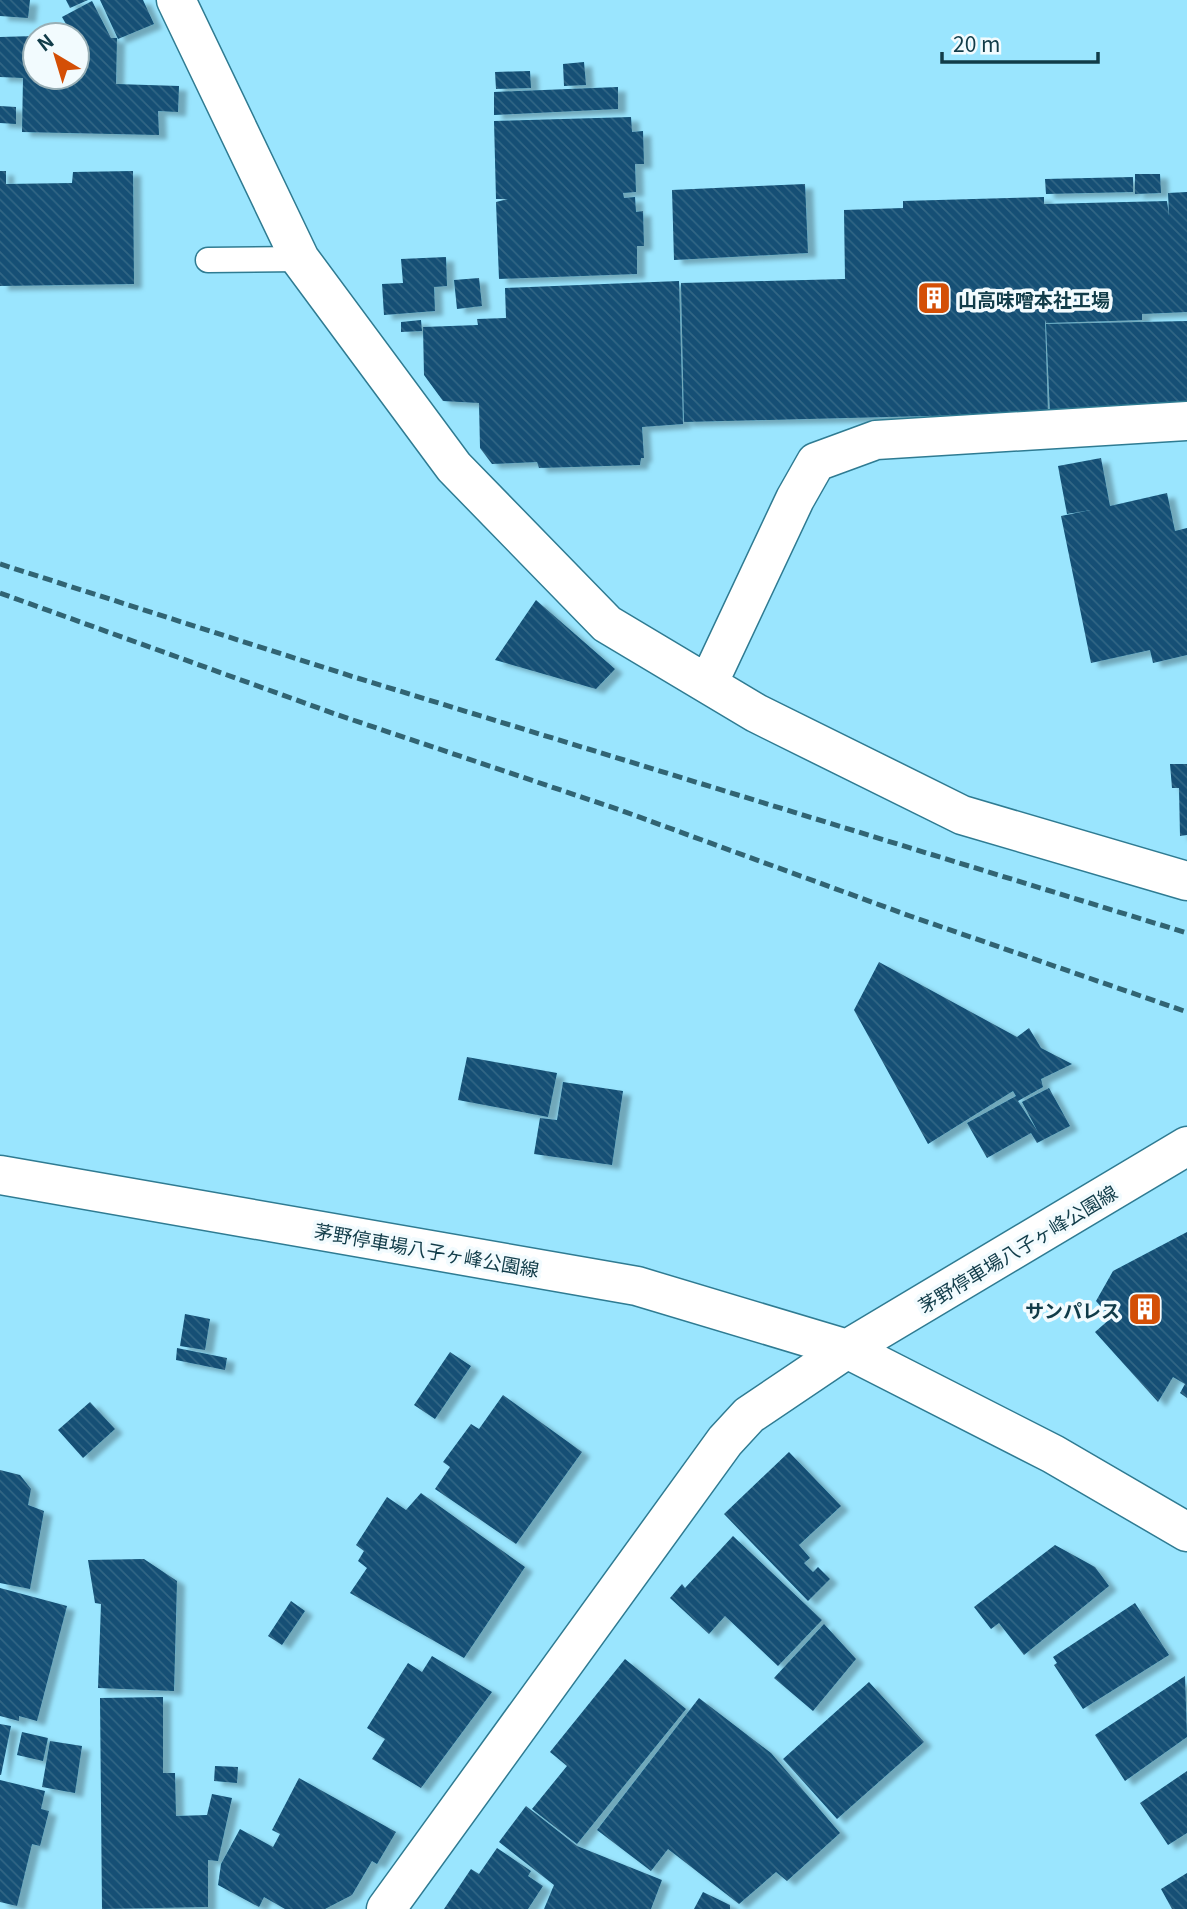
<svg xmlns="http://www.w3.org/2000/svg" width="1187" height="1909" font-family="Georgia,'Noto Sans JP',serif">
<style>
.building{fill:url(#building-back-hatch);filter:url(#shadow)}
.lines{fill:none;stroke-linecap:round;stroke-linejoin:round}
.service-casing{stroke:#2f7b92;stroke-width:27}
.minor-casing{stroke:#2f7b92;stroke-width:41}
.tertiary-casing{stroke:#2f7b92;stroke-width:41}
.secondary-casing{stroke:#2f7b92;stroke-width:41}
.service{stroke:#fff;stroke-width:24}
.minor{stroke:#fff;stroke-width:38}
.tertiary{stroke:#fff;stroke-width:38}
.secondary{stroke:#fff;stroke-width:38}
.rail{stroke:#316473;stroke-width:5;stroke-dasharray:10 5;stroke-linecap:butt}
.labels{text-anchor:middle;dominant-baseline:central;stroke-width:7;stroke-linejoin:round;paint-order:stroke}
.poi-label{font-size:19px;font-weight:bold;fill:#113c49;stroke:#f2fbfe;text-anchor:start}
.street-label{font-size:19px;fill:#113c49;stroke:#f2fbfe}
</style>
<defs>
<pattern id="building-back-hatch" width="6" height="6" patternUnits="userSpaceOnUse" patternTransform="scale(1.75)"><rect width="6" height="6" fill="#124f74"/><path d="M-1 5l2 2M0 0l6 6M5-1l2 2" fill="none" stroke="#336685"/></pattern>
<filter id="shadow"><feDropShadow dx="8" dy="4.5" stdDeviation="2" flood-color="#0004"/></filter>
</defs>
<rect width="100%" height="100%" fill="#9ae5fe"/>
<path class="building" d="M 0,0 L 30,0 L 28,18 L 0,16 Z
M 66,0 L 88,0 L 70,8 Z
M 100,0 L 143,0 L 154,24 L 118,39 Z
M 92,1 L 111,38 L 117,38 L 116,84 L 179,86 L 178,112 L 158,111 L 159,135 L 22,132 L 23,78 L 0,77 L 0,37 L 35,36 L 35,77 L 77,77 L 77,35 L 72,35 L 62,17 Z
M 584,62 L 586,85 L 564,86 L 563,64 Z
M 530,71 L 531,88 L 496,89 L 495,72 Z
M 618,87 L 618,109 L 494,115 L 494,92 Z
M 0,106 L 16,107 L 16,124 L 0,123 Z
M 631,117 L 632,132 L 643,131 L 644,164 L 635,164 L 636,192 L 623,193 L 624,198 L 635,197 L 636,212 L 643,211 L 644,246 L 637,246 L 637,274 L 499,279 L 496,202 L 508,199 L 496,199 L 494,121 Z
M 0,171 L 6,171 L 6,184 L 72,183 L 73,172 L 133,171 L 134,284 L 0,286 Z
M 1135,174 L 1160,174 L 1161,193 L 1135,194 Z
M 1133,177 L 1133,192 L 1046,194 L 1045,179 Z
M 805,184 L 808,253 L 674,260 L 672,190 Z
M 1187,192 L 1187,312 L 1142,314 L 1142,320 L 1046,323 L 1045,320 L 1048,413 L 684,422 L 681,283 L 845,279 L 844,210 L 903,208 L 903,201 L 1044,197 L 1044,204 L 1167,201 L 1169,216 L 1168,193 Z
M 446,257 L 447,286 L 434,287 L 435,311 L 384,315 L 382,284 L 403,283 L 401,259 Z
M 479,278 L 482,306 L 457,309 L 454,280 Z
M 679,281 L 683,424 L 642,427 L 644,458 L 641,458 L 640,465 L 539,468 L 537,462 L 492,464 L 480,448 L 479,403 L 443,401 L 424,375 L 423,327 L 478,325 L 477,319 L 506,318 L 505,288 Z
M 421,320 L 422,331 L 401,332 L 401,322 Z
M 1187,321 L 1187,407 L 1050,413 L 1046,324 Z
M 1101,458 L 1110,506 L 1167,493 L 1175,531 L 1187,528 L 1187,655 L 1153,663 L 1150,650 L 1091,663 L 1061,516 L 1091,510 L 1067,514 L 1058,466 Z
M 536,600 L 615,669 L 596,689 L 495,660 Z
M 1170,764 L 1187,764 L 1187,835 L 1180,836 L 1179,788 L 1172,788 Z
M 879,962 L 1017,1037 L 1029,1028 L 1041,1048 L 1072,1064 L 1041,1079 L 1043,1087 L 1018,1101 L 1038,1132 L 1022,1102 L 1049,1088 L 1070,1126 L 1037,1143 L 1031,1133 L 987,1158 L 967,1123 L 1016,1096 L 1013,1091 L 928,1144 L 854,1010 Z
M 467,1057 L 557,1073 L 548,1117 L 458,1100 Z
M 563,1082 L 623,1091 L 612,1165 L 534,1154 L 540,1118 L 557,1120 Z
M 1187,1232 L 1187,1398 L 1180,1393 L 1185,1384 L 1173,1377 L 1158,1402 L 1095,1332 L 1111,1318 L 1096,1301 L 1113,1271 Z
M 185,1314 L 210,1319 L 205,1350 L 180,1346 Z
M 177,1348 L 227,1358 L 225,1370 L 176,1360 Z
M 450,1352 L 471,1366 L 435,1419 L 414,1405 Z
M 503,1395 L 582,1452 L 516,1544 L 435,1489 L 450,1467 L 443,1462 L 471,1424 L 479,1429 Z
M 90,1402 L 115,1429 L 83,1458 L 58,1430 Z
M 789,1452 L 841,1506 L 799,1545 L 810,1558 L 804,1563 L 813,1572 L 818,1567 L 830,1579 L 808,1601 L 724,1514 Z
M 0,1470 L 20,1475 L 31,1489 L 28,1505 L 44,1511 L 30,1589 L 0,1583 Z
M 421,1493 L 525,1567 L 464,1658 L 350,1593 L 367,1568 L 358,1561 L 364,1551 L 356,1545 L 387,1497 L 406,1510 Z
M 733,1536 L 822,1620 L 778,1666 L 725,1616 L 709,1634 L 670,1598 L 682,1584 L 685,1588 Z
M 1055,1545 L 1095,1567 L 1109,1586 L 1024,1655 L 999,1623 L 991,1629 L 974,1607 Z
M 144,1559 L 177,1581 L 174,1691 L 98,1688 L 101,1604 L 95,1603 L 88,1560 Z
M 0,1588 L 67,1606 L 37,1721 L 19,1716 L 19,1721 L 0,1716 Z
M 291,1601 L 305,1611 L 282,1645 L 268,1636 Z
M 1135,1603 L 1169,1655 L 1083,1709 L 1054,1665 L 1057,1663 L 1053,1657 Z
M 824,1624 L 856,1659 L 813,1711 L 774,1678 Z
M 432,1656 L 492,1692 L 421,1788 L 372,1759 L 385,1739 L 367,1728 L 408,1663 L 422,1672 Z
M 625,1659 L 686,1709 L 577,1844 L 532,1809 L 567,1766 L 550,1752 Z
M 1185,1676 L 1187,1737 L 1125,1781 L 1095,1735 Z
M 869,1682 L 924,1742 L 837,1819 L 783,1759 Z
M 163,1697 L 163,1773 L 175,1773 L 176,1816 L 207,1815 L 212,1794 L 232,1798 L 218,1861 L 208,1860 L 208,1907 L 102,1909 L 100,1698 Z
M 699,1698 L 771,1753 L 840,1833 L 787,1881 L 776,1872 L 739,1904 L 668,1849 L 651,1871 L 597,1830 Z
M 0,1724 L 11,1726 L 1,1775 L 0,1775 Z
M 22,1732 L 48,1738 L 43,1761 L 17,1755 Z
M 50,1741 L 82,1746 L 75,1793 L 42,1787 Z
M 215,1766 L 238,1767 L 237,1783 L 214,1781 Z
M 1187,1771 L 1187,1833 L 1168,1845 L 1140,1803 Z
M 299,1778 L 396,1832 L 377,1864 L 372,1861 L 352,1895 L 325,1909 L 285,1909 L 264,1897 L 259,1907 L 218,1885 L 221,1864 L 240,1829 L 273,1847 L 280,1834 L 272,1830 Z
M 0,1780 L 45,1791 L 41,1809 L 49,1811 L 40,1846 L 32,1844 L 17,1906 L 0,1902 Z
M 526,1806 L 577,1846 L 662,1880 L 651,1909 L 544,1909 L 554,1885 L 499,1842 Z
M 497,1848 L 531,1871 L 528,1876 L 543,1886 L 528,1909 L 444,1909 L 471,1869 L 479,1874 Z
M 1187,1873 L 1187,1909 L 1172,1909 L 1161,1889 Z
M 703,1892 L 730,1905 L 730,1909 L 694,1909 Z"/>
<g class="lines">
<g class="service-casing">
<path id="service" d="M 208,260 L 300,259"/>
</g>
<g class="minor-casing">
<path id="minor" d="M 176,0 L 300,259 L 454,467 L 607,624 L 756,713 L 962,815 L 1187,881
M 708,684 L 795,499 L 816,462 L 876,440 L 1187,421"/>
</g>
<g class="tertiary-casing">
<path id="tertiary" d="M 386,1909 L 725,1441 L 749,1415 L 847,1349"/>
</g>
<g class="secondary-casing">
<path id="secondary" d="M 0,1175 L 637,1286 L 847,1349 L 1053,1454 L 1187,1532
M 847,1349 L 1187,1146"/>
</g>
<use href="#service" class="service"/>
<use href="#minor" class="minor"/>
<use href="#tertiary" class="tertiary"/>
<use href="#secondary" class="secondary"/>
<path class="rail" d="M 0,564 L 354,677 L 1187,933
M 0,593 L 338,715 L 620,810 L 910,916 L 1187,1012"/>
</g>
<defs>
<g id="building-square" transform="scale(1.75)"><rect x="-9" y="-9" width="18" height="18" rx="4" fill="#d44f06" stroke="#f2fbfe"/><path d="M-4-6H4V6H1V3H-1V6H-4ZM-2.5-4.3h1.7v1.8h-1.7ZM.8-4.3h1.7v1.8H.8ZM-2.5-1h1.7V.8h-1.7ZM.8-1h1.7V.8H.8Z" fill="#fff"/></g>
</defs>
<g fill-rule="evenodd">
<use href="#building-square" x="934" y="298"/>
<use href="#building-square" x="1145" y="1309"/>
</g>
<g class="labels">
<g class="poi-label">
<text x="958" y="298">山高味噌本社工場</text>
<text x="1120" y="1309" text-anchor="end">サンパレス</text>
</g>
<g class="street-label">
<text transform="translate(1017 1248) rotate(-31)">茅野停車場八子ヶ峰公園線</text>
<text transform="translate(427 1249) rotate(10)">茅野停車場八子ヶ峰公園線</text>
</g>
</g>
<g transform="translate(56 56) rotate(322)"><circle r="33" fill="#f2fbfe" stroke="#98afb6" stroke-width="2"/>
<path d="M0-5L12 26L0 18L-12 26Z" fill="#d44f06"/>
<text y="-10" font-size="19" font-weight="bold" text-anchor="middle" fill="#113c49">N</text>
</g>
<path d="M942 52v10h156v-10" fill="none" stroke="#113c49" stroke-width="3.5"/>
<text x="953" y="52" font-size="21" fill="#113c49" stroke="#f2fbfe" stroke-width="5" paint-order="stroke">20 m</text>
</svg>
